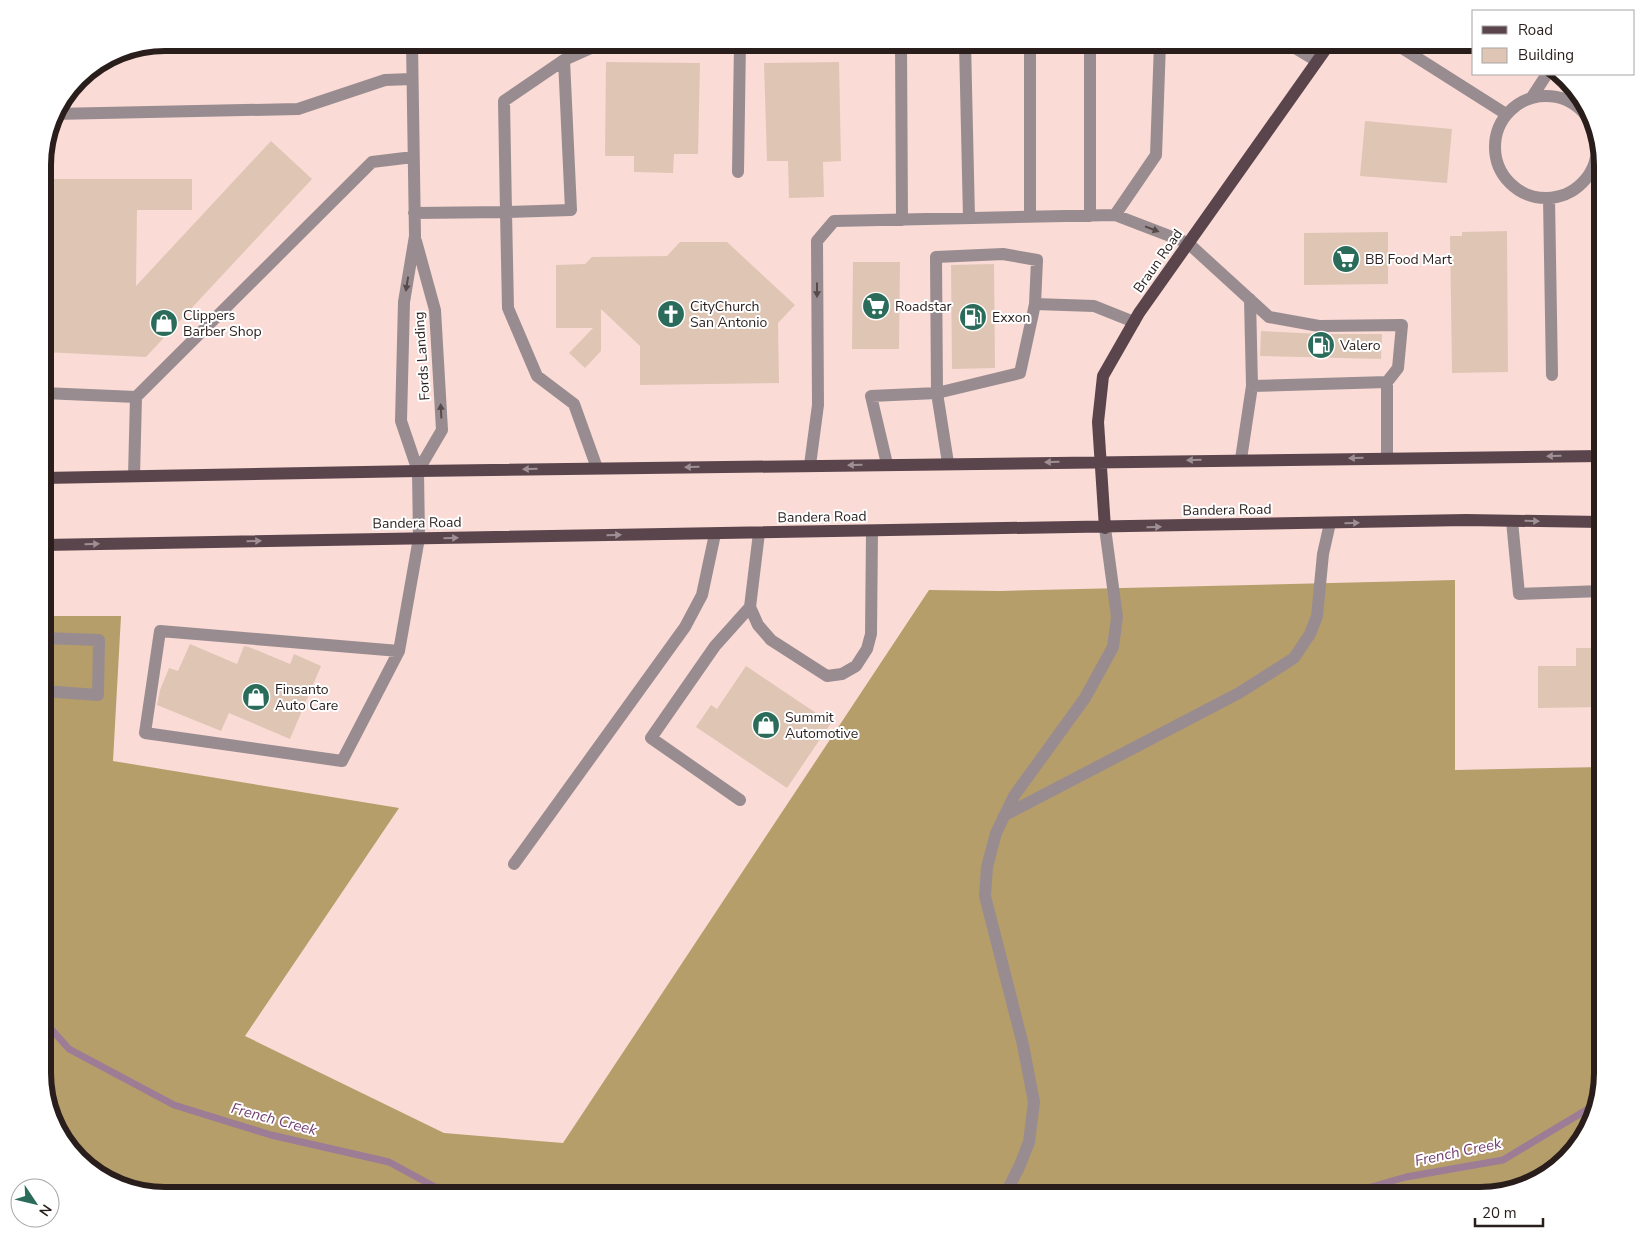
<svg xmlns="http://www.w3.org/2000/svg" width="1645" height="1238" font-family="'Nunito Sans',sans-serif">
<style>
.forest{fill:#b69e6b}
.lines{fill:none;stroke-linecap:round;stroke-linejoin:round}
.stream{stroke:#9d7c96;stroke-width:7}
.building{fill:#dfc6b4}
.minor{stroke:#998c90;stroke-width:12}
.major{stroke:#5b454c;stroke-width:12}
.oneway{fill:#564a4a}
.oneway2{fill:#9d8f94}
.labels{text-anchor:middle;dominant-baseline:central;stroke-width:4;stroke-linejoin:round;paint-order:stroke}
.poi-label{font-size:14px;fill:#291e1c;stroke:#fff;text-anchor:start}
.street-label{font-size:14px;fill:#291e1c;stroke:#fff}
.water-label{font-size:15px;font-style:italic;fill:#743e70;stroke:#fff}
.rim{fill:none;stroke:#291e1c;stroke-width:6}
</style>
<rect width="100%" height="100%" fill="#fbdbd6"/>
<path class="forest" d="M 1455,580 L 1455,770 L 1602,767 L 1602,1073 L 1596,1113 L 1577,1148 L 1534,1183 L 1480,1195 L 165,1195 L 125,1189 L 90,1170 L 55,1128 L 43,1081 L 43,616 L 121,616 L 113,761 L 399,808 L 245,1036 L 444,1133 L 563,1143 L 929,590 L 1000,591 Z"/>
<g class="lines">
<path class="stream" d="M 43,1020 L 69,1049 L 174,1105 L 271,1135 L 389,1162 L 435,1187 L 517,1195
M 1343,1195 L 1406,1177 L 1503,1160 L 1598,1103"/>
</g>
<path class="building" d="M 606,62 L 700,63 L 698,154 L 674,154 L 673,173 L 634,172 L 634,156 L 605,156 Z
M 839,62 L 841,161 L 823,162 L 824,197 L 789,198 L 788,161 L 767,161 L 764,63 Z
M 1365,121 L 1452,129 L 1447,183 L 1360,176 Z
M 271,141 L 312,179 L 146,357 L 43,352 L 43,179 L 192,179 L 192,210 L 137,210 L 136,286 Z
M 1507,231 L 1508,372 L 1452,373 L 1450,236 L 1462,236 L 1462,232 Z
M 1388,232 L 1388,284 L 1304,285 L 1304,233 Z
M 680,242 L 727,242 L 795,305 L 778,323 L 779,383 L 640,385 L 640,346 L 601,309 L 601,351 L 585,368 L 569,353 L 593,328 L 556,328 L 556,265 L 585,264 L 592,257 L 667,256 Z
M 853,262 L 900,262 L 899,349 L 852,349 Z
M 994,264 L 995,368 L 952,369 L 951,265 Z
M 1261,331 L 1319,334 L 1382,334 L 1381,359 L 1260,356 Z
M 190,644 L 237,664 L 244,646 L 249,647 L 290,664 L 294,654 L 321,666 L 290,739 L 229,713 L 221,731 L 157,705 L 160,690 L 169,668 L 178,671 Z
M 1576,648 L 1602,648 L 1602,707 L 1538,708 L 1538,666 L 1576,666 Z
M 746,666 L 831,723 L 787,788 L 696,727 L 711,705 L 717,709 Z"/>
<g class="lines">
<path class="minor" d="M 901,43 L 902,220
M 965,43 L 969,218
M 1030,43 L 1030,217
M 1287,43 L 1317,61
M 1394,43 L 1506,114
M 564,60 L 571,210 L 506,212 L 508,308 L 537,376 L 574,404 L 597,468
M1495 147a51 51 0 1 1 102 0a51 51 0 1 1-102 0Z
M 1532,97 L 1547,74
M 54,114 L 298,109 L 385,80 L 412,79
M 738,172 L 740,43
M 1549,198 L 1552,375
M 414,213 L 506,212 L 504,101 L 564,60 L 602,43
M 1115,215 L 1156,155 L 1160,43
M 1090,216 L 1090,43
M 416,241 L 435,310 L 442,430 L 418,471
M 1250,299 L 1252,386
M 43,393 L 136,397
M 1241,459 L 1252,386 L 1387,382 L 1387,458
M 948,463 L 937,393 L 1020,373 L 1035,304 L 1094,306 L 1134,322
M 887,464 L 871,396 L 937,393 L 936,257 L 1003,254 L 1037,260 L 1035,304
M 810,465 L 818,405 L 817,241 L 834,221 L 1115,215 L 1188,243 L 1269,317 L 1319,326 L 1402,325 L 1398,368 L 1387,382
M 134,476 L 136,397 L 372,162 L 413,157
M 1512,521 L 1519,594 L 1602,591
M 759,533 L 750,607 L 758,625 L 771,640 L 827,676 L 842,674 L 856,666 L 867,649 L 871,634 L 872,531
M 399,651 L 342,761 L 145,733 L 160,631 L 399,651 L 419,538 L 418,471 L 401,421 L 404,302 L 415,236 L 412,43
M 43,691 L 98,695 L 99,640 L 43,638
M 740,800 L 651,738 L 715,646 L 750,607
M 1005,815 L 1239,693 L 1294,658 L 1310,634 L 1317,616 L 1323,554 L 1330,523
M 514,864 L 685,627 L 702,595 L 715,534
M 1005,1195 L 1020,1165 L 1029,1142 L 1034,1102 L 1023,1045 L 985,896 L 987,867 L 996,833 L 1014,796 L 1085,698 L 1113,647 L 1117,617 L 1105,528"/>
<path class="major" d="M 43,478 L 418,471 L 1602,456
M 1105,528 L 1098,422 L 1103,376 L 1139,313 L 1330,43
M 43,545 L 1466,520 L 1602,522"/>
</g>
<defs><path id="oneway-solid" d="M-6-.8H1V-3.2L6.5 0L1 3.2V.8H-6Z" transform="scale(1.25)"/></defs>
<g class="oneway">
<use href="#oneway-solid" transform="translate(1152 229) rotate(21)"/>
<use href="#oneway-solid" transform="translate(407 284) rotate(99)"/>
<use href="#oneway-solid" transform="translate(817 290) rotate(90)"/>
<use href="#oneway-solid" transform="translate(441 411) rotate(-93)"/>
</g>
<g class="oneway2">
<use href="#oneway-solid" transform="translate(1554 456) rotate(179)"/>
<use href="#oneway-solid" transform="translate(1356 458) rotate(179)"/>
<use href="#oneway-solid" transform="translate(1194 460) rotate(179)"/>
<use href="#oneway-solid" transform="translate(1052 462) rotate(179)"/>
<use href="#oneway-solid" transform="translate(855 465) rotate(179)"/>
<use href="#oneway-solid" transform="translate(692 467) rotate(179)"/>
<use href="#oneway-solid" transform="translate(530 469) rotate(179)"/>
<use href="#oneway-solid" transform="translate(1532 521) rotate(1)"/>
<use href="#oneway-solid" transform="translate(1352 523) rotate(-1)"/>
<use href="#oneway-solid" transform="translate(1154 527) rotate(-1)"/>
<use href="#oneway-solid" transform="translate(614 535) rotate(-1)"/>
<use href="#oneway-solid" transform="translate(451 538) rotate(-1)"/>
<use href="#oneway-solid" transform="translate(254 541) rotate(-1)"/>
<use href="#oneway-solid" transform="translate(92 544) rotate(-1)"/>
</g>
<defs>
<g id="supermarket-disc" transform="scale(1.4375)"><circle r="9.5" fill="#2a6b59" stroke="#fff"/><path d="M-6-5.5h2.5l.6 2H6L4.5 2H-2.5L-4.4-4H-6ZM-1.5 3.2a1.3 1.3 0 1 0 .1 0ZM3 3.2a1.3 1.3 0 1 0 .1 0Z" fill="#fff"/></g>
<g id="church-disc" transform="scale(1.4375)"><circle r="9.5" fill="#2a6b59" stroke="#fff"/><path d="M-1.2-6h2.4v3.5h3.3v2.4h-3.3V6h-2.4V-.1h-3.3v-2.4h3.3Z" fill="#fff"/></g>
<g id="fuel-disc" transform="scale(1.4375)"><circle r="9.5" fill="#2a6b59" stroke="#fff"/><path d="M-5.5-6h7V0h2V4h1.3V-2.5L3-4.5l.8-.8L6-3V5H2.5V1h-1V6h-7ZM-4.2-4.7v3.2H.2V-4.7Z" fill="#fff"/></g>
<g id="shop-disc" transform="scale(1.4375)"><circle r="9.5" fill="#2a6b59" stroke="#fff"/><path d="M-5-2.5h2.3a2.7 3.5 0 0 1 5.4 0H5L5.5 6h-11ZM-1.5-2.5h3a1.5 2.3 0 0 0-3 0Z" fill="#fff"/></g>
</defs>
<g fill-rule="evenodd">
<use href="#supermarket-disc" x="1346" y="259"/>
<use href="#supermarket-disc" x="876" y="306"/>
<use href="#church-disc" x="671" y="314"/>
<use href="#fuel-disc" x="973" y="317"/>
<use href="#shop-disc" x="164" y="323"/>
<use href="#fuel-disc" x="1321" y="345"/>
<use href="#shop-disc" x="256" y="697"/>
<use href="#shop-disc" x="766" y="725"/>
</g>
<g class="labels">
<g class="poi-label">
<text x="1365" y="259">BB Food Mart</text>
<text x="690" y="306">CityChurch<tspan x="690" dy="16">San Antonio</tspan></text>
<text x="895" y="306">Roadstar</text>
<text x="183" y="315">Clippers<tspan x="183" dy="16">Barber Shop</tspan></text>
<text x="992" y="317">Exxon</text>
<text x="1340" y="345">Valero</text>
<text x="275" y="689">Finsanto<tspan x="275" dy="16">Auto Care</tspan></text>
<text x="785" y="717">Summit<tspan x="785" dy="16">Automotive</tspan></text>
</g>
<g class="street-label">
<text transform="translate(1158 261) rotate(-55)">Braun Road</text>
<text transform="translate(422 356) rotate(-94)">Fords Landing</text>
<text transform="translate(1227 510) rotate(-1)">Bandera Road</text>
<text transform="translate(822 517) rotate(-1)">Bandera Road</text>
<text transform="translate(417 523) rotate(-1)">Bandera Road</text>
</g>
<g class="water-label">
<text transform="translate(274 1119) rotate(15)">French Creek</text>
<text transform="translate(1458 1152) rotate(-12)">French Creek</text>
</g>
</g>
<path d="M0 0H1645V1238H0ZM165 51H1480A114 114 0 0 1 1594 165V1073A114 114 0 0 1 1480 1187H165A114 114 0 0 1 51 1073V165A114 114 0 0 1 165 51Z" fill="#fff" fill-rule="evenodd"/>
<path class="rim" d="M165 51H1480A114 114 0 0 1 1594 165V1073A114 114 0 0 1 1480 1187H165A114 114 0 0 1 51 1073V165A114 114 0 0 1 165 51Z"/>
<rect x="1472" y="10" width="162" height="65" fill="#ffffff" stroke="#a9a5a4"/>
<rect x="1482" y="26" width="25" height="8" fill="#5b454c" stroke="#a9a5a4"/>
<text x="1518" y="35" font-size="15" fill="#291e1c">Road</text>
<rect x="1482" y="48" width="25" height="15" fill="#dfc6b4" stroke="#a9a5a4"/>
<text x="1518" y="60" font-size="15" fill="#291e1c">Building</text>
<g transform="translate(35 1203) rotate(125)"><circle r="24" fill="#ffffff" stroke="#a9a5a4"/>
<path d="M0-4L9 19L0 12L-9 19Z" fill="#2a6b59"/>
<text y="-8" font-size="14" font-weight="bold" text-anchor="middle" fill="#291e1c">N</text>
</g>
<path d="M1475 1218v8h68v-8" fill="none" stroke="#291e1c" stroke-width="2.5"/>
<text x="1482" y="1218" font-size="15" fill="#291e1c" stroke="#ffffff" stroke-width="4" paint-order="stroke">20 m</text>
</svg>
